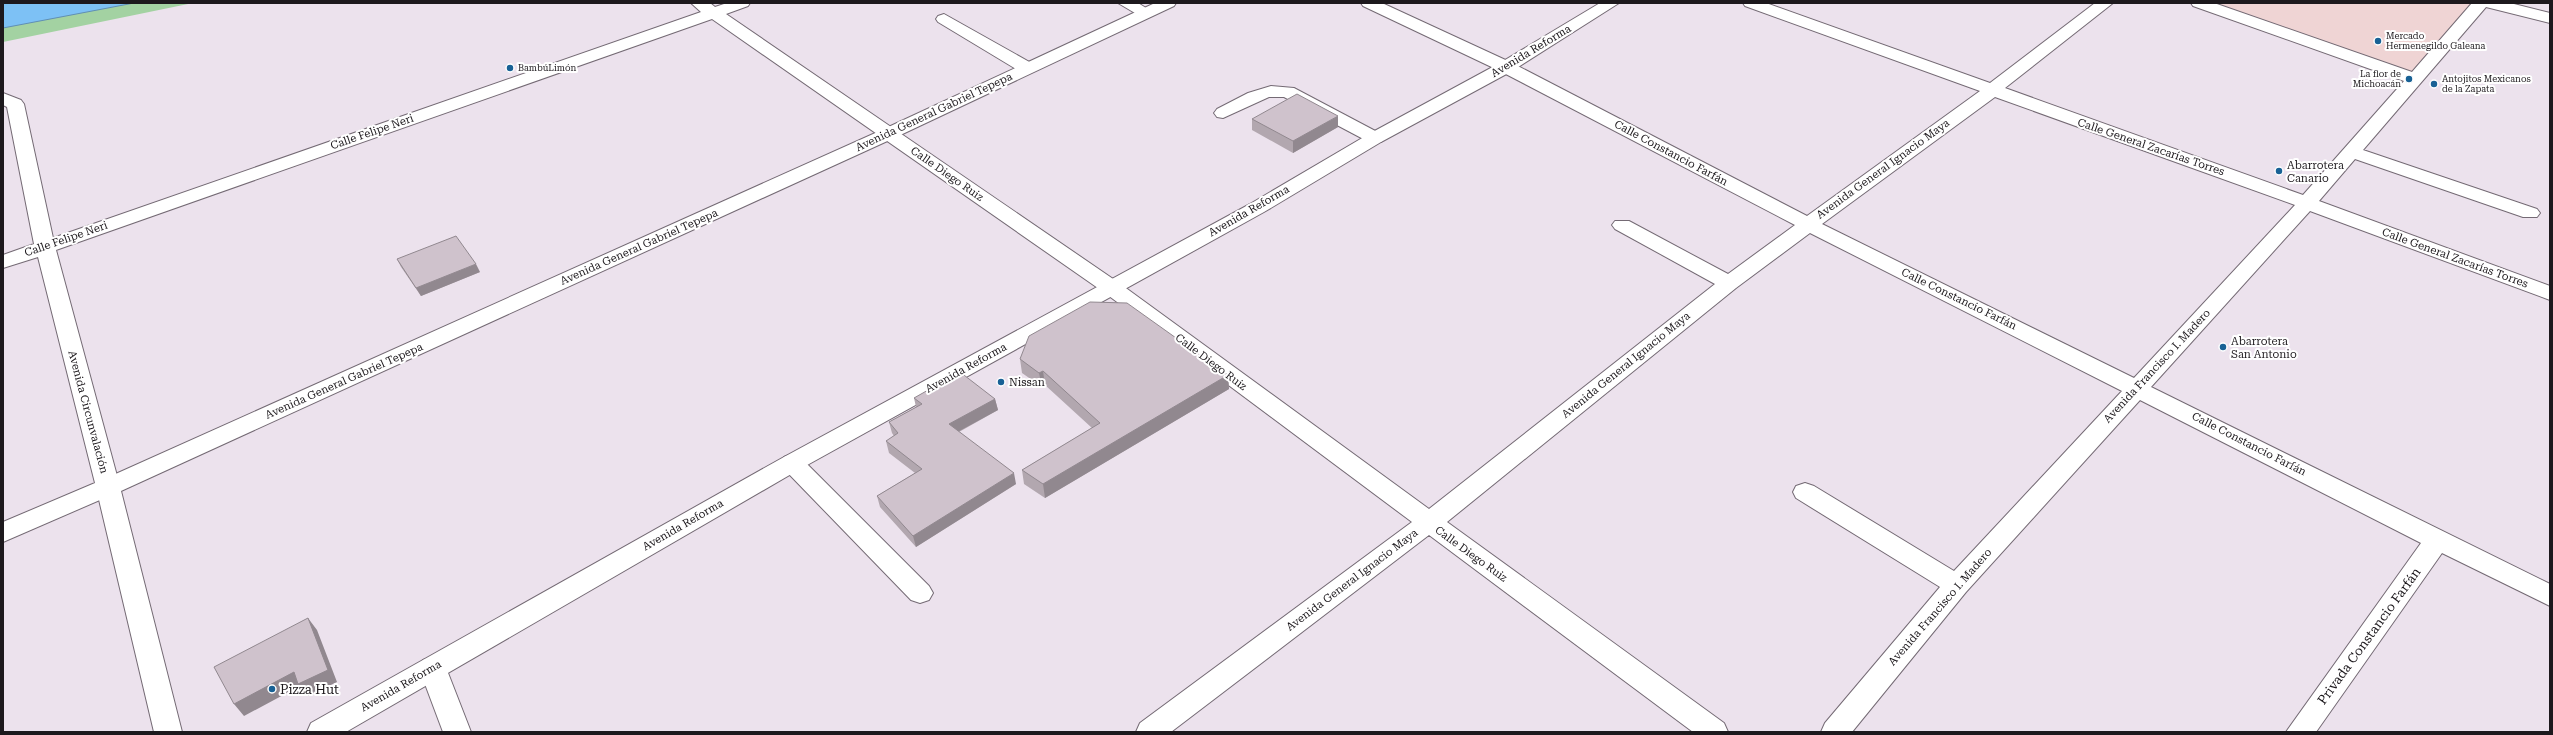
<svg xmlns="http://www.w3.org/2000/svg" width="2553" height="735" font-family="'Roboto Serif',serif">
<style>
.commercial{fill:#efd4d4}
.green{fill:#a3d2a2}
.water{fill:#7dc1f5;stroke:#608fb4}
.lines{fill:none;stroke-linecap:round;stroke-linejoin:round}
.minor-casing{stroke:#746a74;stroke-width:2}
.major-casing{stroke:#746a74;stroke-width:2}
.minor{fill:#fff;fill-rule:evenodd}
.major{fill:#fff;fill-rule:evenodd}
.wall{fill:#b2a7af}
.shaded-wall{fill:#91888f}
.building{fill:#cfc2cc;stroke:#91888f}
.poi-dot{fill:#186195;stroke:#fff;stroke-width:1.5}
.labels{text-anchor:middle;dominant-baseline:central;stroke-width:4;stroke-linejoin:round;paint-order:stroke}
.far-poi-label{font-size:9px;fill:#1d191d;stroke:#fff;text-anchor:start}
.street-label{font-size:11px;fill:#1d191d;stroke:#fff}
.poi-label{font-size:11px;fill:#1d191d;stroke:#fff;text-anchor:start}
.near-street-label{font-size:13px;fill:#1d191d;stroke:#fff}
.near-poi-label{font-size:13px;fill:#1d191d;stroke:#fff;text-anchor:start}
</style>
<rect width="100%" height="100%" fill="#ece2ed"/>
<path class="commercial" d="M 2199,3 L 2481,3 L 2415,79 Z"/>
<path class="green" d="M 3,3 L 193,3 L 3,42 Z"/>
<path class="water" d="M 3,3 L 134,3 L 3,28 Z"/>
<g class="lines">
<g class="minor-casing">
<path id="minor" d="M 691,3 L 710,3 L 715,7 L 727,3 L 750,3 L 748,6 L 726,14 L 1119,283 L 1429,509 L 1715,284 L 1615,229 L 1612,225 L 1615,221 L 1629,221 L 1728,274 L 1795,225 L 1500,71 L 1363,6 L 1361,3 L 1382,3 L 1512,63 L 1807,216 L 1980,91 L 1745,6 L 1743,3 L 1766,3 L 1990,83 L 2095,3 L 2113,3 L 2005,88 L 2303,195 L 2404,81 L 2193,6 L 2191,3 L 2214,3 L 2412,72 L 2472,3 L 2510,3 L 2550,13 L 2550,23 L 2486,7 L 2363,150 L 2537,209 L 2540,213 L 2537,217 L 2523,217 L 2355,159 L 2319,201 L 2550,286 L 2550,300 L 2310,211 L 2151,387 L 2550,584 L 2550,606 L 2442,553 L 2316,732 L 2286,732 L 2421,543 L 2140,400 L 1966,592 L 1852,732 L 1821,732 L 1825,723 L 1940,587 L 1796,498 L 1793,492 L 1796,486 L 1805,483 L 1814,486 L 1954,571 L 2122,391 L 1810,233 L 1736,288 L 1447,522 L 1724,723 L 1728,732 L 1693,732 L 1429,535 L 1171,732 L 1136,732 L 1140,723 L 1412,522 L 1105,293 L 712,19 L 56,250 L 120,487 L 116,493 L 3,542 L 3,522 L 95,483 L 38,257 L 3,268 L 3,255 L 34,244 L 7,107 L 3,105 L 3,93 L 21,100 L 24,104 L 53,238 L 701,12 ZM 1995,97 L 2295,205 L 2134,378 L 1822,224 Z
M 1118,3 L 1138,3 L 1154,13 L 1152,16 L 1140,16 Z
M 944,14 L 1033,64 L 1036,68 L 1033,72 L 1021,72 L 938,22 L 936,19 L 938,16 Z
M 1271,86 L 1294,88 L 1381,134 L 1384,138 L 1381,142 L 1369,142 L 1284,97 L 1269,97 L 1223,118 L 1217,117 L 1214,113 L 1217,109 L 1248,93 Z
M 792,454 L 800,457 L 929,586 L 933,593 L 929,600 L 920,603 L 911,600 L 784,469 L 780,463 L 784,457 Z
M 433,657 L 443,660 L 471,732 L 443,732 L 419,668 L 423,660 Z"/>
</g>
<g class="major-casing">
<path id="major" d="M 1155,3 L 1176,3 L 1174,6 L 894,138 L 121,491 L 182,732 L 154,732 L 96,487 L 100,481 L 882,130 Z
M 1600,3 L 1619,3 L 1512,71 L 1381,142 L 1264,212 L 800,469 L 346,732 L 307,732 L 311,723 L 784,457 L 1250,204 L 1369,134 L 1500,63 Z"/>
</g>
<use href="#minor" class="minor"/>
<use href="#major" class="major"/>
</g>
<path class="wall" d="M 1252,119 L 1338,127 L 1293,153 L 1252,130 Z
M 397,259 L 480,272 L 421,296 L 401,267 Z
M 1020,359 L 1228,375 L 1229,389 L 1045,498 L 1024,484 L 1022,470 L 1092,428 L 1045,385 L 1042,387 L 1022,373 Z
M 914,398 L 995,399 L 998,410 L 959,432 L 1016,484 L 916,547 L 880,507 L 877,496 L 915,473 L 889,453 L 886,441 L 894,436 L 892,433 L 889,422 L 916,407 Z"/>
<path class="shaded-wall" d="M 1338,116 L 1338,127 L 1293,153 L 1293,141 Z
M 476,264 L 480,272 L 421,296 L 416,288 Z
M 1043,371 L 1045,385 L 1042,387 L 1039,373 Z
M 1228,375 L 1229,389 L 1045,498 L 1043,484 Z
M 995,399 L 998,410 L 952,435 L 949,424 Z
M 1014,473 L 1016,484 L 916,547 L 913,536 Z
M 308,618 L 317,630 L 337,682 L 308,696 L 300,686 L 244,716 L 234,704 Z"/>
<path class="building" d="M 1297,94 L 1338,116 L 1293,141 L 1252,119 Z
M 456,236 L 476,264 L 416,288 L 397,259 Z
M 1090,302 L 1127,303 L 1228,375 L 1043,484 L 1022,470 L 1100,423 L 1043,371 L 1039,373 L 1020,359 L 1029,336 Z
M 960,372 L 995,399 L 949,424 L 1014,473 L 913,536 L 877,496 L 922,469 L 886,441 L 898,433 L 889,422 L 922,404 L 914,398 Z
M 308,618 L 328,670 L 298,684 L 294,672 L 234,704 L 214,667 Z"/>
<g class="poi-dot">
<circle cx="2378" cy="41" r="4"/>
<circle cx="510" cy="68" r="4"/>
<circle cx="2409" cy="79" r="4"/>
<circle cx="2434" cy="84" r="4"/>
<circle cx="2279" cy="171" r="4"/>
<circle cx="2223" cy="347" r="4"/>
<circle cx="1001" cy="382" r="4"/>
<circle cx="272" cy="689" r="4"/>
</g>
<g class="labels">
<g class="far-poi-label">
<text x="2386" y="36">Mercado<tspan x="2386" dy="10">Hermenegildo Galeana</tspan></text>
<text x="518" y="68">BambúLimón</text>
<text x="2401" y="74" text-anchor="end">La flor de<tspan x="2401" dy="10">Michoacán</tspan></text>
<text x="2442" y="79">Antojitos Mexicanos<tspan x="2442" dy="10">de la Zapata</tspan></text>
</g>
<g class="street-label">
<text transform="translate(1531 51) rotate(-31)">Avenida Reforma</text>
<text transform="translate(934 112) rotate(-25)">Avenida General Gabriel Tepepa</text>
<text transform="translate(372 132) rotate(-19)">Calle Felipe Neri</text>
<text transform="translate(2151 147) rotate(19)">Calle General Zacarías Torres</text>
<text transform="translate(1671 153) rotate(28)">Calle Constancio Farfán</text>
<text transform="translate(1883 169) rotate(-36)">Avenida General Ignacio Maya</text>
<text transform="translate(947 174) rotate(35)">Calle Diego Ruiz</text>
<text transform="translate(1249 211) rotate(-30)">Avenida Reforma</text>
<text transform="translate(66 239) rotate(-19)">Calle Felipe Neri</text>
<text transform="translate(639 247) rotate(-24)">Avenida General Gabriel Tepepa</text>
<text transform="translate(2455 258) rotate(20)">Calle General Zacarías Torres</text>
<text transform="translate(1959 299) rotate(26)">Calle Constancio Farfán</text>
<text transform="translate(1211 362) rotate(37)">Calle Diego Ruiz</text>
<text transform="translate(1626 365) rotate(-39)">Avenida General Ignacio Maya</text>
<text transform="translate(2157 366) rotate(-47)">Avenida Francisco I. Madero</text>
<text transform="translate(966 368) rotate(-29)">Avenida Reforma</text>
<text transform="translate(344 381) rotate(-24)">Avenida General Gabriel Tepepa</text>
<text transform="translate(88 412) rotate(75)">Avenida Circunvalación</text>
<text transform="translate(2249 444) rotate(27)">Calle Constancio Farfán</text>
<text transform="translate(683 525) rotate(-30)">Avenida Reforma</text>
<text transform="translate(1471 554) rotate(36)">Calle Diego Ruiz</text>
<text transform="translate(1352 580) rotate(-37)">Avenida General Ignacio Maya</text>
<text transform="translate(1940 607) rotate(-49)">Avenida Francisco I. Madero</text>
<text transform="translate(401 686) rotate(-30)">Avenida Reforma</text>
</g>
<g class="poi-label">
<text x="2287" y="165">Abarrotera<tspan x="2287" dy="13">Canario</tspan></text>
<text x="2231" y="341">Abarrotera<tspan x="2231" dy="13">San Antonio</tspan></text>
<text x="1009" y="382">Nissan</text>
</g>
<g class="near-street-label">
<text transform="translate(2369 636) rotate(-54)">Privada Constancio Farfán</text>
</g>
<g class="near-poi-label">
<text x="280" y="689">Pizza Hut</text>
</g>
</g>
<rect width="2553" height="735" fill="none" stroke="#1d191d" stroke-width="8"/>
</svg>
